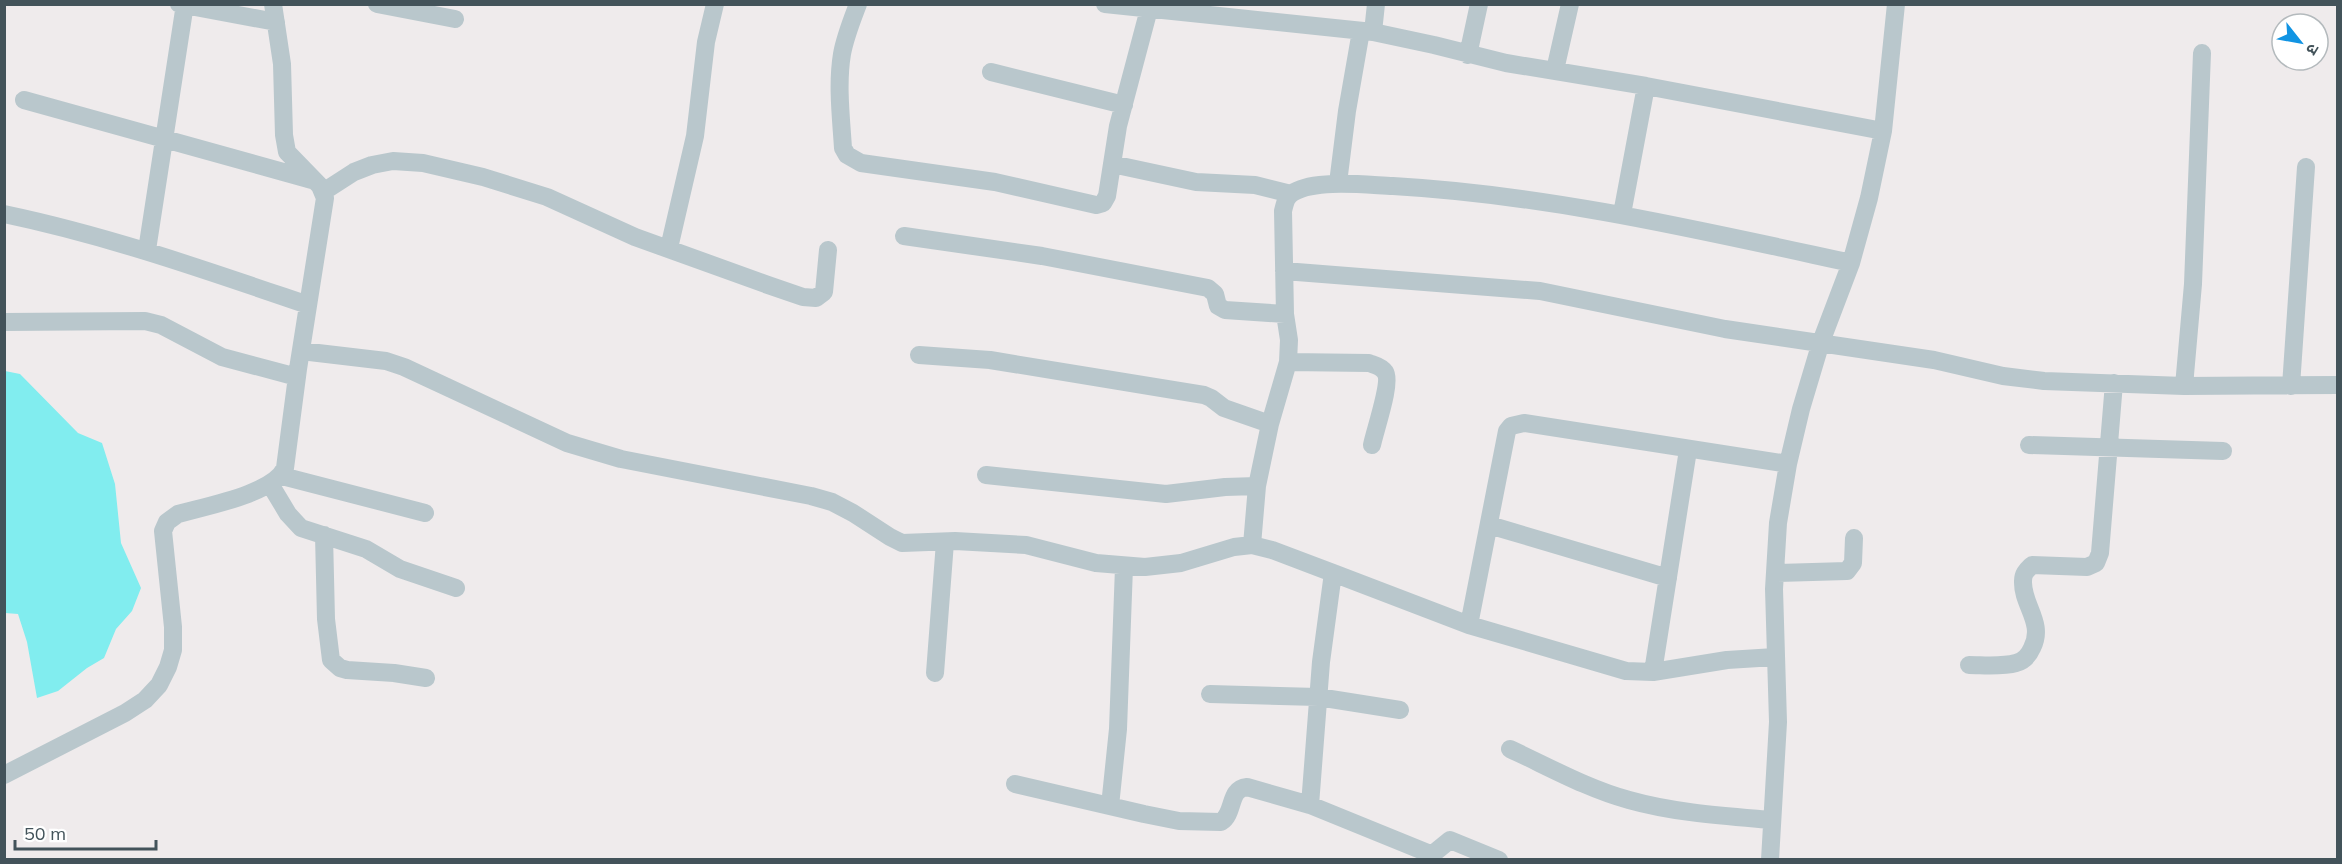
<svg xmlns="http://www.w3.org/2000/svg" width="2342" height="864" font-family="Mulish,'Noto Sans Devanagari',sans-serif">
<style>
.water{fill:#81edef}
.lines{fill:none;stroke-linecap:round;stroke-linejoin:round}
.street{stroke:#b9c7cc;stroke-width:18}
</style>
<rect width="100%" height="100%" fill="#efebec"/>
<path class="water" d="M 5,371 L 20,374 L 78,433 L 102,443 L 115,484 L 121,543 L 141,588 L 132,611 L 116,629 L 104,658 L 87,668 L 58,691 L 37,698 L 27,642 L 18,614 L 5,613 Z"/>
<g class="lines">
<path class="street" d="M 179,4 L 276,22
M 377,4 L 455,19
M 858,4 C 852,20 845,37 842,54 C 837,84 841,117 843,148 L 847,155 L 861,163 L 995,182 L 1096,205 L 1103,203 L 1107,196 L 1118,126 L 1149,9
M 1105,4 L 1373,32 L 1434,45 L 1506,63 L 1646,86 L 1883,131
M 1373,32 L 1376,4
M 1468,55 L 1479,4
M 1555,70 L 1570,4
M 991,72 L 1124,105
M 24,100 L 312,180
M 1112,164 L 1196,182 L 1255,185 L 1291,194
M 1338,183 L 1347,111 L 1361,31
M 323,192 L 354,172 L 372,165 L 393,161 L 423,163 L 483,177 L 547,197 L 635,237 L 768,285 L 803,297 L 816,298 L 824,292 L 828,250
M 4,214 C 109,236 208,271 308,305
M 1622,214 L 1646,86
M 904,236 L 1042,256 L 1208,288 L 1215,294 L 1218,306 L 1225,310 L 1285,314
M 669,248 L 695,136 L 706,42 L 715,4
M 147,250 L 185,4
M 1284,271 L 1540,291 L 1725,329 L 1934,360 L 2003,376 L 2044,381 L 2184,386 L 2338,385
M 4,322 L 145,321 L 161,325 L 222,357 L 297,377
M 301,351 L 386,361 L 404,367 L 567,443 L 621,459 L 811,496 L 832,502 L 853,513 L 890,537 L 902,543 L 955,541 L 1026,545 L 1096,563 L 1145,567 L 1181,563 L 1234,547 L 1252,545 L 1272,550 L 1333,573 L 1469,625 L 1626,671 L 1653,672 L 1727,660 L 1775,657
M 919,355 L 990,360 L 1204,395 L 1211,398 L 1224,408 L 1270,424
M 1288,362 L 1369,363 C 1374,365 1381,366 1385,372 C 1392,382 1375,430 1372,445
M 2184,386 L 2193,284 L 2202,53
M 2291,386 L 2306,167
M 2029,445 L 2223,451
M 986,475 L 1166,494 L 1225,487 L 1257,486
M 282,476 L 425,513
M 270,484 L 288,514 L 301,528 L 366,549 L 400,569 L 456,588
M 1489,525 L 1668,578
M 324,535 L 326,619 L 331,660 L 340,668 L 347,670 L 394,673 L 426,678
M 1252,545 L 1257,486 L 1270,424 L 1288,362 L 1289,340 L 1285,314 L 1283,211 C 1285,203 1286,196 1294,192 C 1316,179 1367,185 1393,186 C 1549,195 1699,230 1851,263
M 1775,573 L 1847,571 L 1853,563 L 1854,538
M 1469,625 L 1507,431 L 1511,426 L 1524,423 L 1788,464
M 1969,665 C 1983,665 2002,667 2016,663 C 2024,661 2029,655 2032,648 C 2045,623 2022,605 2023,581 C 2023,573 2027,570 2032,565 L 2087,567 L 2096,563 L 2100,553 L 2114,383
M 1653,672 L 1688,450
M 935,673 L 945,542
M 1210,694 L 1318,697 L 1400,710
M 1510,749 C 1549,767 1588,789 1629,800 C 1675,813 1725,816 1772,820
M 4,775 L 125,713 L 145,700 L 159,685 L 168,667 L 173,650 L 173,627 L 163,531 L 167,522 L 178,514 C 206,506 273,494 285,468 L 298,369 L 325,198 L 320,186 L 287,152 L 284,135 L 282,64 L 273,4
M 1015,784 L 1144,814 L 1179,821 L 1221,822 C 1235,813 1228,789 1247,787 L 1310,805 L 1428,853 L 1434,853 L 1450,840 L 1499,860
M 1310,805 L 1321,662 L 1333,573
M 1110,806 L 1118,729 L 1124,567
M 1770,860 L 1778,722 L 1774,589 L 1778,523 L 1788,464 L 1801,409 L 1821,342 L 1851,263 L 1869,198 L 1883,131 L 1896,4"/>
</g>
<rect width="2342" height="864" fill="none" stroke="#43535a" stroke-width="12"/>
<g transform="translate(2300 42) rotate(121)"><circle r="28" fill="#ffffff" stroke="#b4babd" stroke-width="1.5"/>
<path d="M0-4.5L10 22L0 15L-10 22Z" fill="#1194e3"/>
<text y="-9" font-size="16" font-weight="bold" text-anchor="middle" fill="#43535a">उ</text>
</g>
<path d="M15 840v9h141v-9" fill="none" stroke="#43535a" stroke-width="3"/>
<text x="24" y="840" font-size="18" fill="#43535a" stroke="#ffffff" stroke-width="4.5" paint-order="stroke">50 m</text>
</svg>
